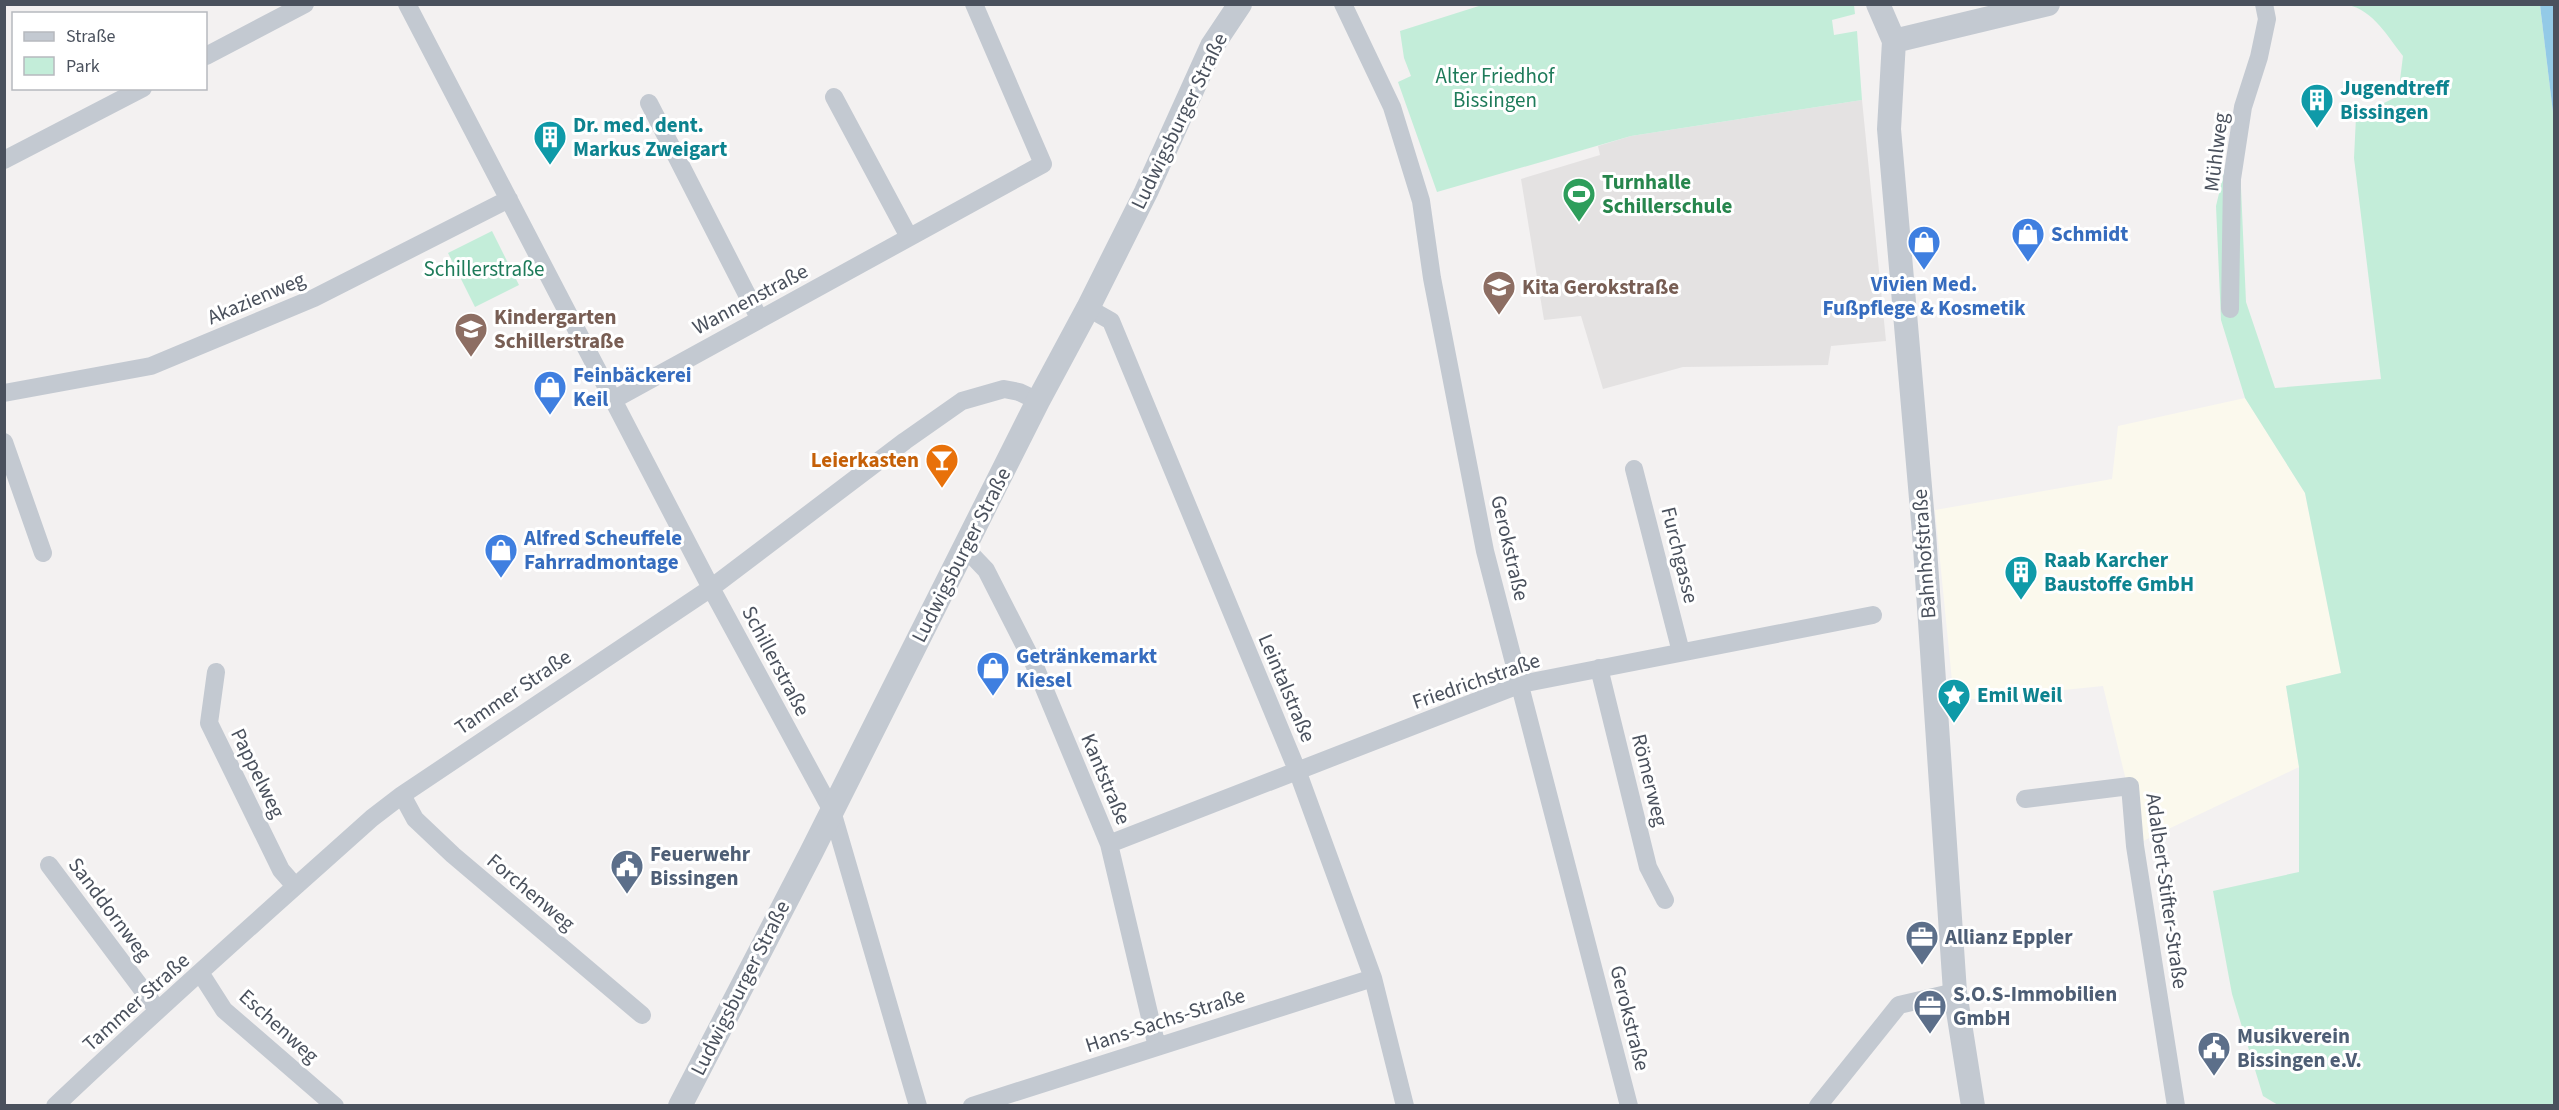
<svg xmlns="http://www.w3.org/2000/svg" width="2559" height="1110" font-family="'Source Sans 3',sans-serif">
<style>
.commercial{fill:#fbf9ed}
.education{fill:#e4e2e2}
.green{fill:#c3edd9}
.water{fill:#93cae7}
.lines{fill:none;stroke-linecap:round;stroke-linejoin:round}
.minor{stroke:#c3c9d1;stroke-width:18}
.tertiary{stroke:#c3c9d1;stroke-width:24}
.labels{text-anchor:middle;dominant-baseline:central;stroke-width:6;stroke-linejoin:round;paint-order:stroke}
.park-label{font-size:21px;fill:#1e7b5a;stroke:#fff}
.culture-label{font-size:21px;font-weight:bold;fill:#0d838f;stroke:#fff;text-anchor:start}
.street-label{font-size:21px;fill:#4a515d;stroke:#fff}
.leisure-label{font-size:21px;font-weight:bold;fill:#27864d;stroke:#fff;text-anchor:start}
.shop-label{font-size:21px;font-weight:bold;fill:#366cbe;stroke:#fff;text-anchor:start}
.education-label{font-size:21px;font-weight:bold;fill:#785e54;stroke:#fff;text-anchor:start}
.food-label{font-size:21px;font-weight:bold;fill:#c56008;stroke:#fff;text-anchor:end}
.service-label{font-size:21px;font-weight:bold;fill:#4e5e75;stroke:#fff;text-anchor:start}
</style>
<rect width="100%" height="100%" fill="#f3f1f1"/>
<path class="commercial" d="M 2245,398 L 2305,493 L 2341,673 L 2286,686 L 2299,767 L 2141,842 L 2103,686 L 1954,701 L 1935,510 L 2112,479 L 2118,426 Z"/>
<path class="education" d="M 1862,100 L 1886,341 L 1831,346 L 1828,365 L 1683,367 L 1603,389 L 1581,316 L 1544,320 L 1521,179 L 1600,155 L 1598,146 L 1631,136 Z"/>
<path class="green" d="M 1854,5 L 1855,14 L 1832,20 L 1834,35 L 1857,31 L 1862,100 L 1631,136 L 1437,192 L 1398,82 L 1411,76 L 1404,58 L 1400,31 L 1482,5 Z
M 2348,5 L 2540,5 L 2554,121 L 2554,1105 L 2278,1105 L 2263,1096 L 2232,994 L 2213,891 L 2299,872 L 2299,767 L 2286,686 L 2341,673 L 2305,493 L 2245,398 L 2221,320 L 2216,206 L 2226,164 L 2240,165 L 2246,302 L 2275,388 L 2381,379 L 2354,158 L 2356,117 L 2398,96 L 2403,56 C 2388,37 2373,10 2348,5 Z
M 492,231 L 519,285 L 475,307 L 448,253 Z"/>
<path class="water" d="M 2540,5 L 2554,5 L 2554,121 Z"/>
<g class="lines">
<path class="minor" d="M 407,4 L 711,588 L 832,811 L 918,1106
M 1343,4 L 1392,107 L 1421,201 L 1432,278 L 1485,551 L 1629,1106
M 206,56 L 305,4
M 834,97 L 909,237
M 649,103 L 759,318
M 4,160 L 143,88
M 1088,308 L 1111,321 L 1297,770 L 1373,978 L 1405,1106
M 2230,309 L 2232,179 L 2243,107 L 2259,57 L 2267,19 L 2264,4
M 4,393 L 151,366 L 314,298 L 509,199
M 613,400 L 1043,164 L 974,4
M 4,442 L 43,553
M 1634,469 L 1681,652
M 965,548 L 986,570 L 1034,664 L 1109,844 L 1157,1047
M 1599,668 L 1648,867 L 1665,900
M 216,672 L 209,723 L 281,870 L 295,886
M 402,795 L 415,819 L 453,855 L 642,1015
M 2025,799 L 2130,786 L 2135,846 L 2176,1106
M 1109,844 L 1521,684 L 1873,615
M 49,865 L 157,1009
M 201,974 L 224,1010 L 335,1106
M 55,1106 C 159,1007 266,913 372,818 L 402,795 L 711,588 L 905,441 L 962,401 L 1004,389 L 1019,392 L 1038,401
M 972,1106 L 1373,978
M 1818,1106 L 1899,1005 L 1955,992"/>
<path class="tertiary" d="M 1878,4 L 1894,41 L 1889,129 L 1924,533 L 1955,992 L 1973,1106
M 1894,41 L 2048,4
M 680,1106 L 811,853 L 1038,401 L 1088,308 L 1146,192 L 1212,46 L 1240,4"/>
</g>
<defs>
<g id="building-pin" transform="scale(1.725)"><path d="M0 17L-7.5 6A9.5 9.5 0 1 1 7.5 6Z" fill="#0f9aa8" stroke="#fff"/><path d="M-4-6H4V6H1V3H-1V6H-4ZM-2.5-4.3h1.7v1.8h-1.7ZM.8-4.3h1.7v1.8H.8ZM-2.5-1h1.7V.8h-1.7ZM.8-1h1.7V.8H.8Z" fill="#fff"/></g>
<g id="stadium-pin" transform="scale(1.725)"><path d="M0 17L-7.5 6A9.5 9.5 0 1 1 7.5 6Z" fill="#2e9e5b" stroke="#fff"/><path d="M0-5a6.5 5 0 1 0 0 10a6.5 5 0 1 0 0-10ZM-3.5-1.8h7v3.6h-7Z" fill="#fff"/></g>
<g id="shop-pin" transform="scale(1.725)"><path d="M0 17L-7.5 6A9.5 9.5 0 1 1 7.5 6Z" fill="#3f7fe0" stroke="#fff"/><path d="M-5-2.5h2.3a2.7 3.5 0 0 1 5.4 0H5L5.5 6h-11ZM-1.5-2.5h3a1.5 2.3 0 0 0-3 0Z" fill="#fff"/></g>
<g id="school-pin" transform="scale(1.725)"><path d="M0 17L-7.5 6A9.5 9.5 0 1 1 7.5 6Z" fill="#8d6e63" stroke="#fff"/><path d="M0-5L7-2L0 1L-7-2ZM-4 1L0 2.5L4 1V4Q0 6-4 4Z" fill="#fff"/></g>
<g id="bar-pin" transform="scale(1.725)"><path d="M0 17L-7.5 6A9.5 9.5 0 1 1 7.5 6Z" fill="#e8710a" stroke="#fff"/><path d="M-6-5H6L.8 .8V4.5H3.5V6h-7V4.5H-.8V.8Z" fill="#fff"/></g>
<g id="sight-pin" transform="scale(1.725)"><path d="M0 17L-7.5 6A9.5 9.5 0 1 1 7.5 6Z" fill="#0f9aa8" stroke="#fff"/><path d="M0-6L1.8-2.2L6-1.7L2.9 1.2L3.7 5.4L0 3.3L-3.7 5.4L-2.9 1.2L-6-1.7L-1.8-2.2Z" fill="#fff"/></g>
<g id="civic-pin" transform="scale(1.725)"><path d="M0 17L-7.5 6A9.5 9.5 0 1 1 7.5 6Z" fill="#5c6f8a" stroke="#fff"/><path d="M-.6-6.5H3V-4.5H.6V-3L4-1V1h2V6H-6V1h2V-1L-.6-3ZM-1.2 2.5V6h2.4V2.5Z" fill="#fff"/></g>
<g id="office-pin" transform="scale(1.725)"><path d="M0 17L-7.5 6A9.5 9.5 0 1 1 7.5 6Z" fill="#5c6f8a" stroke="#fff"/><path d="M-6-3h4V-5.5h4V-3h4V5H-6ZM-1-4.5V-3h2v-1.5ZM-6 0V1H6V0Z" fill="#fff"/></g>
</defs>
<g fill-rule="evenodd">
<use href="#building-pin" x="2317" y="100"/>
<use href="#building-pin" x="550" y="137"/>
<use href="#stadium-pin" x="1579" y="194"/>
<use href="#shop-pin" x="2028" y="234"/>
<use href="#shop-pin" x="1924" y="242"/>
<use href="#school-pin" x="1499" y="287"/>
<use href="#school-pin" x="471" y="329"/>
<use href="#shop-pin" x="550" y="387"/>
<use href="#bar-pin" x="942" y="460"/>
<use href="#shop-pin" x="501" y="550"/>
<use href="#building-pin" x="2021" y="572"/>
<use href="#shop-pin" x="993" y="668"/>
<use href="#sight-pin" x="1954" y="695"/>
<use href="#civic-pin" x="627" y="866"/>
<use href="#office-pin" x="1922" y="937"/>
<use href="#office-pin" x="1930" y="1006"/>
<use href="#civic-pin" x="2214" y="1048"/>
</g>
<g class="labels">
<g class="park-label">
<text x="1495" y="76">Alter Friedhof<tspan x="1495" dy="24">Bissingen</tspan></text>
<text x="484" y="269">Schillerstraße</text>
</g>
<g class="culture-label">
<text x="2340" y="88">Jugendtreff<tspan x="2340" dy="24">Bissingen</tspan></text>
<text x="573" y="125">Dr. med. dent.<tspan x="573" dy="24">Markus Zweigart</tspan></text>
<text x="2044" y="560">Raab Karcher<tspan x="2044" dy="24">Baustoffe GmbH</tspan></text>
<text x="1977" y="695">Emil Weil</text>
</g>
<g class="street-label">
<text transform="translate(1179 121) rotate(-64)">Ludwigsburger Straße</text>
<text transform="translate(2216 152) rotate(-83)">Mühlweg</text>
<text transform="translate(256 298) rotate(-23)">Akazienweg</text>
<text transform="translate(750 299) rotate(-28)">Wannenstraße</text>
<text transform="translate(1510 548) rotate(77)">Gerokstraße</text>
<text transform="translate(1924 554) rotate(-94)">Bahnhofstraße</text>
<text transform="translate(961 555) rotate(-63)">Ludwigsburger Straße</text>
<text transform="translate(1680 555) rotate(76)">Furchgasse</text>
<text transform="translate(776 661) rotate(62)">Schillerstraße</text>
<text transform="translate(1476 681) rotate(-19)">Friedrichstraße</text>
<text transform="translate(1287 688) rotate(67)">Leintalstraße</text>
<text transform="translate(513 692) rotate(-34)">Tammer Straße</text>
<text transform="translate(258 773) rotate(64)">Pappelweg</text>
<text transform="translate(1106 779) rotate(67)">Kantstraße</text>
<text transform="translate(1650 780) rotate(76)">Römerweg</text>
<text transform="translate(2167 891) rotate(82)">Adalbert-Stifter-Straße</text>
<text transform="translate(531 892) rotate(40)">Forchenweg</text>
<text transform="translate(110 909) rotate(53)">Sanddornweg</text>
<text transform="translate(740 988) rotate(-63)">Ludwigsburger Straße</text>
<text transform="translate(136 1002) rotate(-42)">Tammer Straße</text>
<text transform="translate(1630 1018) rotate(76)">Gerokstraße</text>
<text transform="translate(1165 1020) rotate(-18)">Hans-Sachs-Straße</text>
<text transform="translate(279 1026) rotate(42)">Eschenweg</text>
</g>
<g class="leisure-label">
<text x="1602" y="182">Turnhalle<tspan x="1602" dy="24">Schillerschule</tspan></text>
</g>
<g class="shop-label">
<text x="2051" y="234">Schmidt</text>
<text x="1924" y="284" text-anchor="middle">Vivien Med.<tspan x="1924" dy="24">Fußpflege &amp; Kosmetik</tspan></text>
<text x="573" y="375">Feinbäckerei<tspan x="573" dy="24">Keil</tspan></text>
<text x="524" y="538">Alfred Scheuffele<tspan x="524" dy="24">Fahrradmontage</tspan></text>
<text x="1016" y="656">Getränkemarkt<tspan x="1016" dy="24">Kiesel</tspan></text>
</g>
<g class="education-label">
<text x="1522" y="287">Kita Gerokstraße</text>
<text x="494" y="317">Kindergarten<tspan x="494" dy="24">Schillerstraße</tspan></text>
</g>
<g class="food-label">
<text x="919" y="460">Leierkasten</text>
</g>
<g class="service-label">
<text x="650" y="854">Feuerwehr<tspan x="650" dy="24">Bissingen</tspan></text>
<text x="1945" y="937">Allianz Eppler</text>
<text x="1953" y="994">S.O.S-Immobilien<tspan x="1953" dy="24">GmbH</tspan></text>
<text x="2237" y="1036">Musikverein<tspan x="2237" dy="24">Bissingen e.V.</tspan></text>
</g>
</g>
<rect width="2559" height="1110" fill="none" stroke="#4a515d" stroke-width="12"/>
<rect x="12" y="12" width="195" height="78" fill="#ffffff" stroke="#b7b9be" stroke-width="1.5"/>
<rect x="24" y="32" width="30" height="9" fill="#c3c9d1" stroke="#b7b9be" stroke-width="1.5"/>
<text x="66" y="42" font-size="18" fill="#4a515d">Straße</text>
<rect x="24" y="57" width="30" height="18" fill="#c3edd9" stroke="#b7b9be" stroke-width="1.5"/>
<text x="66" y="72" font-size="18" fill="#4a515d">Park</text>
</svg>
